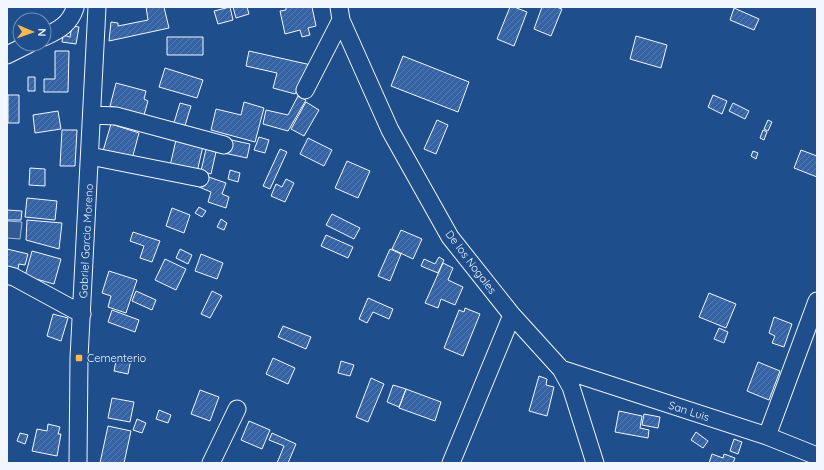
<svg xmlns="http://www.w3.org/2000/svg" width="824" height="470" font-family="Quicksand,sans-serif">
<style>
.parking{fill:#305b95;stroke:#a8bbd7}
.building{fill:url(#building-hatch);stroke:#f2f6ff}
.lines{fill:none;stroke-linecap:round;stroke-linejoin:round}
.minor-casing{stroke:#f2f6ff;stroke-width:19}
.minor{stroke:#1f4e8c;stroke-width:17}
.poi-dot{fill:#ffb74d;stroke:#1f4e8c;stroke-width:1.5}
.labels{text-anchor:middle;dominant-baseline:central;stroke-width:3;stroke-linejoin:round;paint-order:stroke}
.street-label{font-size:11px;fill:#f2f6ff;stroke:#1f4e8c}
.poi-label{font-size:11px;fill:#f2f6ff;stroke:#1f4e8c;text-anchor:start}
</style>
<defs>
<pattern id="building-hatch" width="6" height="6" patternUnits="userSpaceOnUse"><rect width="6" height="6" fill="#3563a3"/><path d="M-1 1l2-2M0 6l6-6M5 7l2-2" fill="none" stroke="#537ab1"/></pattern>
</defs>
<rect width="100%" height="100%" fill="#1f4e8c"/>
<path class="parking" d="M 7,221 L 22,222 L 20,239 L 7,238 Z"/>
<path class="building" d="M 146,7 L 164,7 L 169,28 L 109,41 L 111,22 L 118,23 L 118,26 L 148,20 Z
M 230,7 L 233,20 L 218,24 L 214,11 Z
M 233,7 L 247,7 L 249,14 L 236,18 Z
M 286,7 L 312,7 L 316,26 L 308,28 L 310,35 L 302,37 L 300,30 L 285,34 L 280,11 L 286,10 Z
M 510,7 L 514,7 L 527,12 L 514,46 L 497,39 Z
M 542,7 L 556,7 L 562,9 L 551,36 L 534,29 Z
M 734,8 L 759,19 L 754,30 L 730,20 Z
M 72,26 L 79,27 L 76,44 L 62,42 L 63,35 L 70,37 Z
M 636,36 L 667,45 L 661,68 L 630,59 Z
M 167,37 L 203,37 L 203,55 L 167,55 Z
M 55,51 L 69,51 L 68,92 L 44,92 L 44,79 L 55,79 Z
M 249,51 L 311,65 L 295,94 L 273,88 L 277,73 L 246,66 Z
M 403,56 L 469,82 L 458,112 L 391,86 Z
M 165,68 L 203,80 L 197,98 L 159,87 Z
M 28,77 L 35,77 L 35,91 L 28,91 Z
M 116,83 L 146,91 L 144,99 L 148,101 L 144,115 L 110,106 Z
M 8,95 L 19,95 L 19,123 L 8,123 Z
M 713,95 L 727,101 L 722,114 L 708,107 Z
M 298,96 L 306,100 L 288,131 L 263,124 L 266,110 L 288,115 Z
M 244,102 L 264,108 L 255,142 L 211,130 L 216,109 L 241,115 Z
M 306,102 L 319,110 L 304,136 L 291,129 Z
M 180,103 L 191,106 L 184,129 L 173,126 Z
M 733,103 L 749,111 L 745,119 L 729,111 Z
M 58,111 L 61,129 L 35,133 L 33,115 Z
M 437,120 L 448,125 L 436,154 L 424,149 Z
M 768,120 L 772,122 L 768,131 L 764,129 Z
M 111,124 L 139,133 L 132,159 L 103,151 Z
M 62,130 L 77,130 L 75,166 L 60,166 Z
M 763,130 L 767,132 L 764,140 L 760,138 Z
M 259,137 L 269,140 L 265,153 L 254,150 Z
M 308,138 L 332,150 L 324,166 L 300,154 Z
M 227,139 L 250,144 L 247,158 L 224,153 Z
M 176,140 L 203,146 L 197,172 L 170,166 Z
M 206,149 L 216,152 L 211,174 L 201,171 Z
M 280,149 L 287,152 L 270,189 L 263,186 Z
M 801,150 L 817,156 L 817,177 L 794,168 Z
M 753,151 L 758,153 L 756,159 L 751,156 Z
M 347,161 L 370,171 L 358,198 L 335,188 Z
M 30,168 L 45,169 L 45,186 L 29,185 Z
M 230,170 L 240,173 L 238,182 L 228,179 Z
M 203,175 L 226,183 L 222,194 L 229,197 L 226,208 L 208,202 L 211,192 L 199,187 Z
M 286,179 L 294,183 L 285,202 L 271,196 L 276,184 L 282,187 Z
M 27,198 L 57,201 L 55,220 L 25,217 Z
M 199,207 L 206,211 L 202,217 L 195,213 Z
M 172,208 L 190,215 L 184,233 L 166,226 Z
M 7,210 L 22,211 L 21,220 L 7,220 Z
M 332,214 L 360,228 L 354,239 L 326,225 Z
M 221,219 L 227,223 L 224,230 L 217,227 Z
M 27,220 L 62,223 L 59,249 L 26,240 Z
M 401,230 L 422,239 L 413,259 L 392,249 Z
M 133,232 L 160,241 L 152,262 L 140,258 L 144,246 L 130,241 Z
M 326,235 L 353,247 L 348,258 L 321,246 Z
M 7,249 L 28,254 L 25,265 L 19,264 L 17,273 L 7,271 Z
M 180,249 L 192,255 L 188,264 L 176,258 Z
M 390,249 L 401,254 L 390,281 L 378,276 Z
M 32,251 L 61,259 L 54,284 L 25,276 Z
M 201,254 L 223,263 L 217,279 L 195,271 Z
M 439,257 L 444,260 L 438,273 L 421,266 L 424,259 L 435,264 Z
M 165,259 L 186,269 L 176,290 L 155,280 Z
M 443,263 L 453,268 L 448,280 L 463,287 L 455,305 L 441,299 L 438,308 L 425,303 Z
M 109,271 L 137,280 L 126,313 L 108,307 L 111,296 L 102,293 Z
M 136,291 L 156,300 L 152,310 L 132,301 Z
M 212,291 L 222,296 L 210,318 L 201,314 Z
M 709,293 L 736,304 L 726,328 L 699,317 Z
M 368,298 L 393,309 L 389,319 L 373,312 L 367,323 L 359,319 Z
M 465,308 L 480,314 L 463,356 L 444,348 L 459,310 L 464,312 Z
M 112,310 L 139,320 L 135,332 L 108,322 Z
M 53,314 L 68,318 L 61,341 L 47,336 Z
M 774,317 L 792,324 L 784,347 L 772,343 L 775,336 L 769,333 Z
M 283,326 L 311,337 L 306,349 L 278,337 Z
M 719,328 L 728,332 L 724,343 L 714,339 Z
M 117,356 L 131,359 L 128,374 L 114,371 Z
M 273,358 L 295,368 L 288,384 L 266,374 Z
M 341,361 L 354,365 L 350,376 L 338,373 Z
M 758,362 L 780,371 L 769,400 L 747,391 Z
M 539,376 L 547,379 L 546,385 L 554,387 L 547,416 L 529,411 Z
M 371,378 L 384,384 L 368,422 L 356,417 Z
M 393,385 L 406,389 L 399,407 L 387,402 Z
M 406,389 L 441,402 L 435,421 L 399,408 Z
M 200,390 L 219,397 L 210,421 L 191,414 Z
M 112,398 L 134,402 L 130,422 L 108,418 Z
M 159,410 L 171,415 L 168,423 L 156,419 Z
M 619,411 L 642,416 L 640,428 L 649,430 L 648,438 L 615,432 Z
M 644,414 L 660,417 L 658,428 L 642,425 Z
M 137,419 L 146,423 L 142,433 L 133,430 Z
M 249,421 L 270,430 L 262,449 L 241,440 Z
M 48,424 L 60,427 L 58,434 L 61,434 L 57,456 L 32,451 L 37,429 L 47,431 Z
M 108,426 L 131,431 L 124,463 L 100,463 Z
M 696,432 L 708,441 L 703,448 L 691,440 Z
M 20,433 L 28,435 L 25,444 L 17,441 Z
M 272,433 L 296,444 L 288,463 L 277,463 L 284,446 L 269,440 Z
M 734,439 L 742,442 L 738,454 L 730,451 Z
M 712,454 L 723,458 L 724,454 L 735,458 L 733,463 L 709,463 Z"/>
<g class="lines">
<g class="minor-casing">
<path id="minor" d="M 339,7 L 341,20 L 390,130 L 450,237 L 512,315 L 561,369 L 571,387 L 595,463
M 44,37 C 59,30 70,24 75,8
M 7,55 L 29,44
M 305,90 L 341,20
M 92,115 L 116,116 L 224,145
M 90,156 L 200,178
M 7,275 L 14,277 L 82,314
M 561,369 L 767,436 L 817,456
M 767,436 L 817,301
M 78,463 L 79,358 L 97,7
M 211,463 L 237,409
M 451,463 L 512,315"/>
</g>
<use href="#minor" class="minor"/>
</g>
<rect class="poi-dot" x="75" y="354" width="8" height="8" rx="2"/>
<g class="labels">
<g class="street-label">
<text transform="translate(86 241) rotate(-87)">Gabriel Garcia Moreno</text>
<text transform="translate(471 262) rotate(53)">De los Nogales</text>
<text transform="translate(689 411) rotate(18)">San Luis</text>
</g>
<g class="poi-label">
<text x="87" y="358">Cementerio</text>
</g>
</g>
<rect width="824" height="470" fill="none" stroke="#f2f6ff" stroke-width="16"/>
<g transform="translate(32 32) rotate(92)"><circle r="19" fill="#1f4e8c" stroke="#7391ba"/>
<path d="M0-3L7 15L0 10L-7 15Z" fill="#ffb74d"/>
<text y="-6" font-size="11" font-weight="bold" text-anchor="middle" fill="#f2f6ff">N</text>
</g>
</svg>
